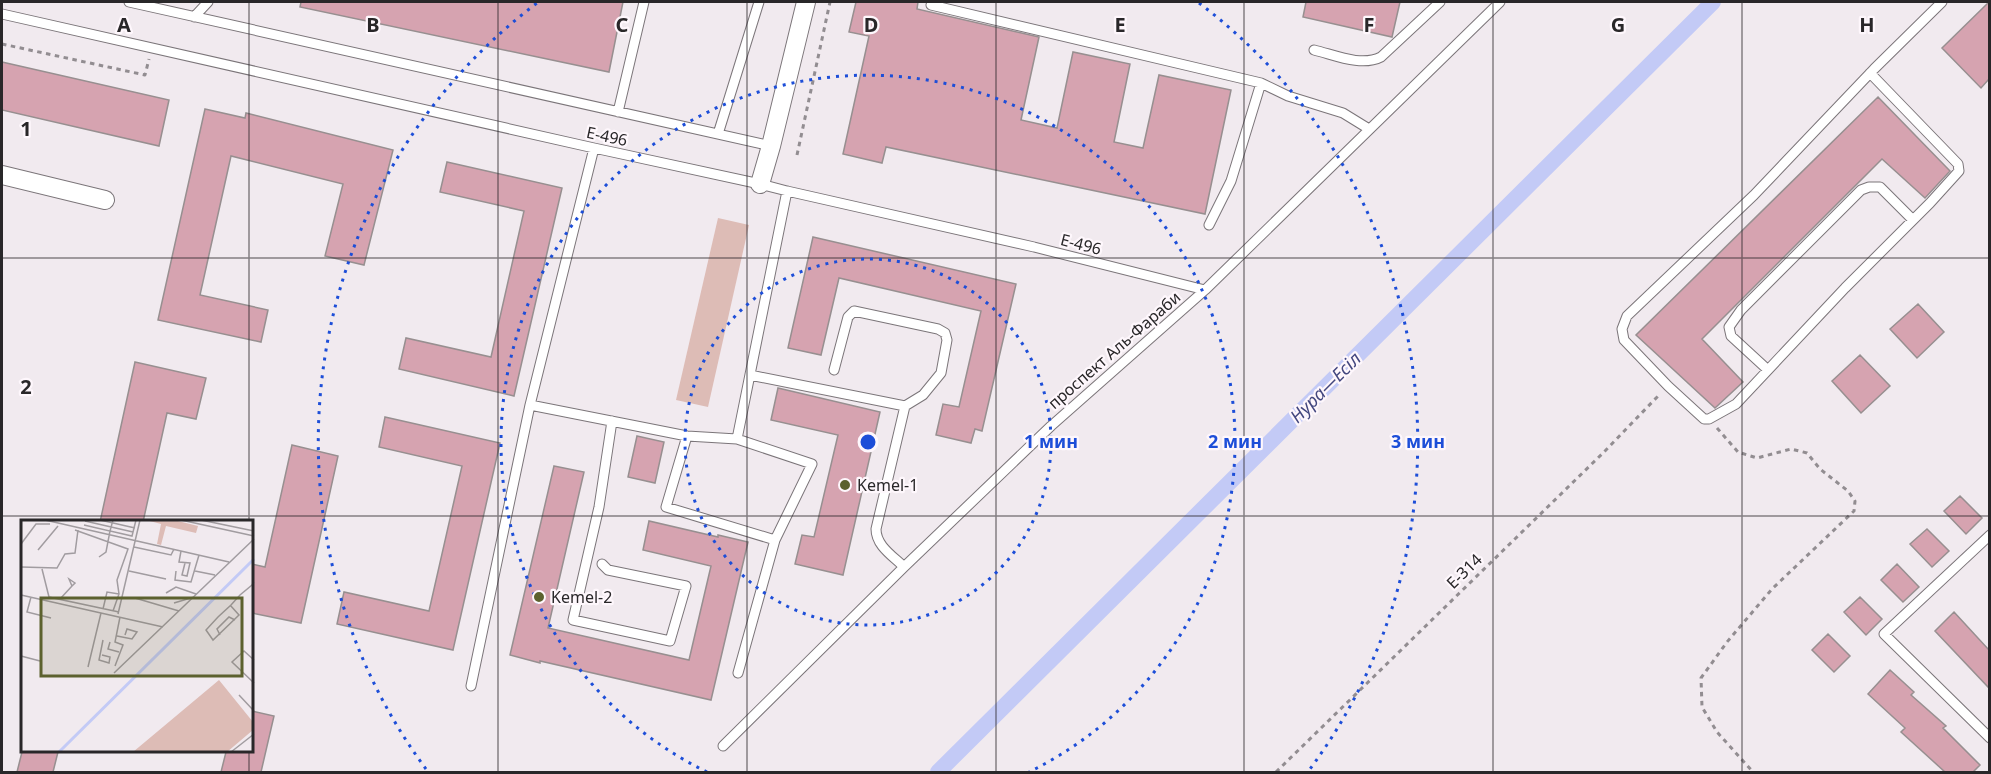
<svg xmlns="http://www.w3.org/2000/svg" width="1991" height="774" font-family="'Noto Sans',sans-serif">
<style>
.green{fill:#ddbcb6}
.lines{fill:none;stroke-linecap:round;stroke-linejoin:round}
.canal{stroke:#c3caf6;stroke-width:16}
.building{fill:#d6a3b0;stroke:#978f90;stroke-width:1.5}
.service-casing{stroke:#7b7579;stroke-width:11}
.minor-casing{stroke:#7b7579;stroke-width:20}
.path{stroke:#928d91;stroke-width:3;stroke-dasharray:4.5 4.5;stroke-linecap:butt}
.service{stroke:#fff;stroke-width:9}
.minor{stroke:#fff;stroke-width:18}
.grid{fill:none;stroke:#292729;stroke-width:1.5;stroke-opacity:0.55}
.ring{fill:none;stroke:#1d4ed8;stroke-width:3;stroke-dasharray:3 6}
.poi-dot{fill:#5c612e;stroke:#fef7fc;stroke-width:2}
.labels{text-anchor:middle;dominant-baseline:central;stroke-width:4.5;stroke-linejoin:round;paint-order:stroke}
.street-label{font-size:16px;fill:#292729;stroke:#fef7fc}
.poi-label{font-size:16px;fill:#292729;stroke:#fef7fc;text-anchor:start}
.water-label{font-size:18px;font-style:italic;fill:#43477f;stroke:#fef7fc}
.inset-river{fill:none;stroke:#c3caf6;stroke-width:3}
.inset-road{fill:none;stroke:#a19ca0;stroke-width:1.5}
.view{fill:#5c612e;fill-opacity:0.15;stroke:#5c612e;stroke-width:3}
.inset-edge{fill:none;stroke:#292729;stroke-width:3}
.grid-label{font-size:20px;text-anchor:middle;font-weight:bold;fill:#292729;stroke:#fef7fc;stroke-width:4.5;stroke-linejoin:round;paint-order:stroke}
.centre{fill:#1d4ed8;stroke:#fef7fc;stroke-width:3}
.ring-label{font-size:18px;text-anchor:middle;font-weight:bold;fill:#1d4ed8;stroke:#fef7fc;stroke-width:4.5;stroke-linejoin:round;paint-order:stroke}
</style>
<rect width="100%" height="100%" fill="#f1eaef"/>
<path class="green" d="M 718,218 L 749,225 L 708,407 L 676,400 Z"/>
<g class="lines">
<path class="canal" d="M 938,772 L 1713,2"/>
</g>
<path class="building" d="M 301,2 L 623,2 L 609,72 L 300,7 Z
M 856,2 L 918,2 L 917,9 L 1039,37 L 1021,120 L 1057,128 L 1073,52 L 1130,64 L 1114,142 L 1143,148 L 1159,75 L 1231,90 L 1205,214 L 886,147 L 882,163 L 843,154 L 869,36 L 849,32 Z
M 1306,2 L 1400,2 L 1392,37 L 1303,17 Z
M 1989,2 L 1989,79 L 1981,88 L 1942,48 Z
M 2,62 L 169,100 L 159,146 L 2,110 Z
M 1878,97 L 1950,171 L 1925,198 L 1882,159 L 1702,339 L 1743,382 L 1715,408 L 1636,335 Z
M 205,109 L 245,118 L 246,113 L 393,150 L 364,265 L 325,256 L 343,184 L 231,156 L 200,295 L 268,310 L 261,342 L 158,320 Z
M 447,162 L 562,188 L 514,396 L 399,369 L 406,338 L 491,357 L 524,211 L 440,192 Z
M 813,237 L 1016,284 L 982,431 L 975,429 L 971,443 L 936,435 L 943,404 L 959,407 L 981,311 L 839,278 L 821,355 L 788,348 Z
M 1918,304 L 1944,332 L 1917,358 L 1890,329 Z
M 1860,355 L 1890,386 L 1861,413 L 1832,381 Z
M 135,362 L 206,378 L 196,419 L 167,413 L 143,522 L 100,522 Z
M 778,388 L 880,412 L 843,575 L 795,564 L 802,535 L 814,537 L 838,435 L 771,420 Z
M 385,417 L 500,443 L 453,650 L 337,624 L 344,592 L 429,611 L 462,466 L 379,447 Z
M 637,436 L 664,442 L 655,483 L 628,477 Z
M 292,445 L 338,456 L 301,623 L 252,613 L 252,564 L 265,567 Z
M 554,466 L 584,472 L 548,628 L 689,660 L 711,566 L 643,550 L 649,521 L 718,537 L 718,535 L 748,542 L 711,700 L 540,661 L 540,663 L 510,655 Z
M 1960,496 L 1982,518 L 1966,534 L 1944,511 Z
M 1927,529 L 1949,551 L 1932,567 L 1910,544 Z
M 1897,564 L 1919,587 L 1903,602 L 1881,580 Z
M 1860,597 L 1882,619 L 1866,635 L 1844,612 Z
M 1954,612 L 1989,650 L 1989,688 L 1935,631 Z
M 1828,634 L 1850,656 L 1834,672 L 1812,650 Z
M 1890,670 L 1914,692 L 1911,695 L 1946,726 L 1943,728 L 1980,765 L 1973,772 L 1945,772 L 1901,732 L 1905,728 L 1868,694 Z
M 252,711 L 274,716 L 261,772 L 221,772 L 226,752 L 252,752 Z
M 22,752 L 58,752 L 53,772 L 17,772 Z"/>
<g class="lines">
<g class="service-casing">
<path id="service" d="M 129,2 L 771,146
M 931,5 L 1261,83 L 1288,96 L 1343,113 L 1369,129
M 2,14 L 594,148 L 760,184 L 787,191 L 1034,247 L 1205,290
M 194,17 L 208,2
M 1314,50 C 1335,55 1361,67 1381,57 L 1440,2
M 1870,73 L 1958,164 L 1959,171 L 1930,203 L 1845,288 L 1736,404 L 1709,419 L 1704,419 L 1668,386 L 1624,340 L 1622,329 L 1627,316 L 1754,195 L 1874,69 L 1942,2
M 618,112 L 644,2
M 718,134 L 759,2
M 1209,225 L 1231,181 L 1261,83
M 1768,370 L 1731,336 L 1729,327 L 1741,310 L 1861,190 L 1869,187 L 1880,187 L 1913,220
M 750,375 L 905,406 L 923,395 L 941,373 L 947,340 L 945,333 L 938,329 L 854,311 L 848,317 L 834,370
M 530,405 L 687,436 L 737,439
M 687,436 L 666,507 L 775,540
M 1990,535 L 1884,634 L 1990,738
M 602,564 L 608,570 L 686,586 L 670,641 L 573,620 L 599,507 L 612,421
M 904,567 C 893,556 876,546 876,529 L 905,406
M 738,673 L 775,540 L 812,464 L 737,439 L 787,191
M 471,686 L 530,405 L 594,148
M 723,746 L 904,567 L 1051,426 L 1205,290 L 1500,2"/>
</g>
<g class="minor-casing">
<path id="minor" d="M 2,175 L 105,200
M 760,184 L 771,146 L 806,2"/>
</g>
<path class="path" d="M 2,44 L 145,75 L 149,59
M 797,155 L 830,2
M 1717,428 L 1738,452 L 1757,458 L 1791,449 L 1807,453 L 1820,469 L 1848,491 L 1855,501 L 1854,511 L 1772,589 L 1727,642 L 1701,678 L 1702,707 L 1717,732 L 1753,772
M 1276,772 L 1603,453 L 1660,394"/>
<use href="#service" class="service"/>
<use href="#minor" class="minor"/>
</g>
<path class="grid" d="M 249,2 L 249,522M 498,2 L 498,772M 747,2 L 747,772M 996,2 L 996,772M 1244,2 L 1244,772M 1493,2 L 1493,772M 1742,2 L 1742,772M 2,258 L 1990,258M 2,516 L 1990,516M 249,752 L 249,772"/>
<g class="ring">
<circle cx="868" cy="442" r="183"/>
<path d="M707 772A367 367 0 1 1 1029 772"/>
<path d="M426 769A550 550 0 0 1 537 3M1199 3A550 550 0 0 1 1310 769"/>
</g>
<g class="poi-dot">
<circle cx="845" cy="485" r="6"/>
<circle cx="539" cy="597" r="6"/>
</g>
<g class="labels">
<g class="street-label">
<text transform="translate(607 136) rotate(12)">E-496</text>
<text transform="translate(1081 244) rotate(14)">E-496</text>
<text transform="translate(1114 350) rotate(-41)">проспект Аль-Фараби</text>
<text transform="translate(1464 571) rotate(-44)">E-314</text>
</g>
<g class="poi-label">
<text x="857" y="485">Kemel-1</text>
<text x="551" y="597">Kemel-2</text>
</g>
<g class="water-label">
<text transform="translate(1325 387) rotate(-45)">Нура—Есіл</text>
</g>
</g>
<g transform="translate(21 520)">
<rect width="232" height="232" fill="#f1eaef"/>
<path d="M 125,0 L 153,0 L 177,6 L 175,13 L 145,6 L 140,25 L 136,24 L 140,4 ZM 198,160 L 232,202 L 232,210 L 206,232 L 112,232 Z" fill="#ddbcb6"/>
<path class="inset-river" d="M 38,232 L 233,39"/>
<path class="inset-road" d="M 24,0 L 208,42M 79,0 L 114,8M 92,0 L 89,11 L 111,16 L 115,0M 160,0 L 233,16M 180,0 L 233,11M 64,1 L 112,12M 63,5 L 89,11 L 85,32 L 78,37M 54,10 L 107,29 L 96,60 L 98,74 L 92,91M 0,24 L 15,4 L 29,4M 113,27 L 150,35 L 153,29M 17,30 L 37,6M 160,31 L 158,42 L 169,43 L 166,56 L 161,55 L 164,43M 0,47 L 36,48 L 44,34 L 54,33 L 57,10M 21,49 L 28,77 L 98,92M 108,51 L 145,59M 155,51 L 154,60 L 170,62 L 178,35M 174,51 L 194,55M 145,73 L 155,67 L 175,74M 0,75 L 142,107M 10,77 L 6,92 L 30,98M 114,78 L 158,91M 39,79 L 51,66 L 54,63 L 48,59 L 51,66M 153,83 L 173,77M 209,85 L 218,95 L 192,120 L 185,110 L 197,97 L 210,85 L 219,75 L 231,65 L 233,62M 82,89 L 86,72 L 98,74M 97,94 L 119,0M 199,115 L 196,109 L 208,97 L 214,100M 96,116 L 111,119 L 116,112 L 106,109 L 104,115M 89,122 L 87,129 L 98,132M 81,135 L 89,137 L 88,143 L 78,140 L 82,120M 0,136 L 19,141M 233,140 L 223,131 L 211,142 L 233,163M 94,146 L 102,125 L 94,122 L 99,97M 67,147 L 80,93M 93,153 L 233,19M 218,175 L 233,191M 210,232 L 233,214"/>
<path class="view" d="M 20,78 L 221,78 L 221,156 L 20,156 Z"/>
<rect width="232" height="232" class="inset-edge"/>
</g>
<g class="grid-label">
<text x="124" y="32">A</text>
<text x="373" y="32">B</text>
<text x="622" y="32">C</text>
<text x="871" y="32">D</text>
<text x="1120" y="32">E</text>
<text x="1369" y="32">F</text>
<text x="1618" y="32">G</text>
<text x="1867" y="32">H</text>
<text x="26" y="136">1</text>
<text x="26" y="394">2</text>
</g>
<circle cx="868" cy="442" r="9" class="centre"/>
<g class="ring-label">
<text x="1051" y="448">1 мин</text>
<text x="1235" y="448">2 мин</text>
<text x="1418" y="448">3 мин</text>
</g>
<rect width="1991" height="774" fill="none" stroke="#292729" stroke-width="6"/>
</svg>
